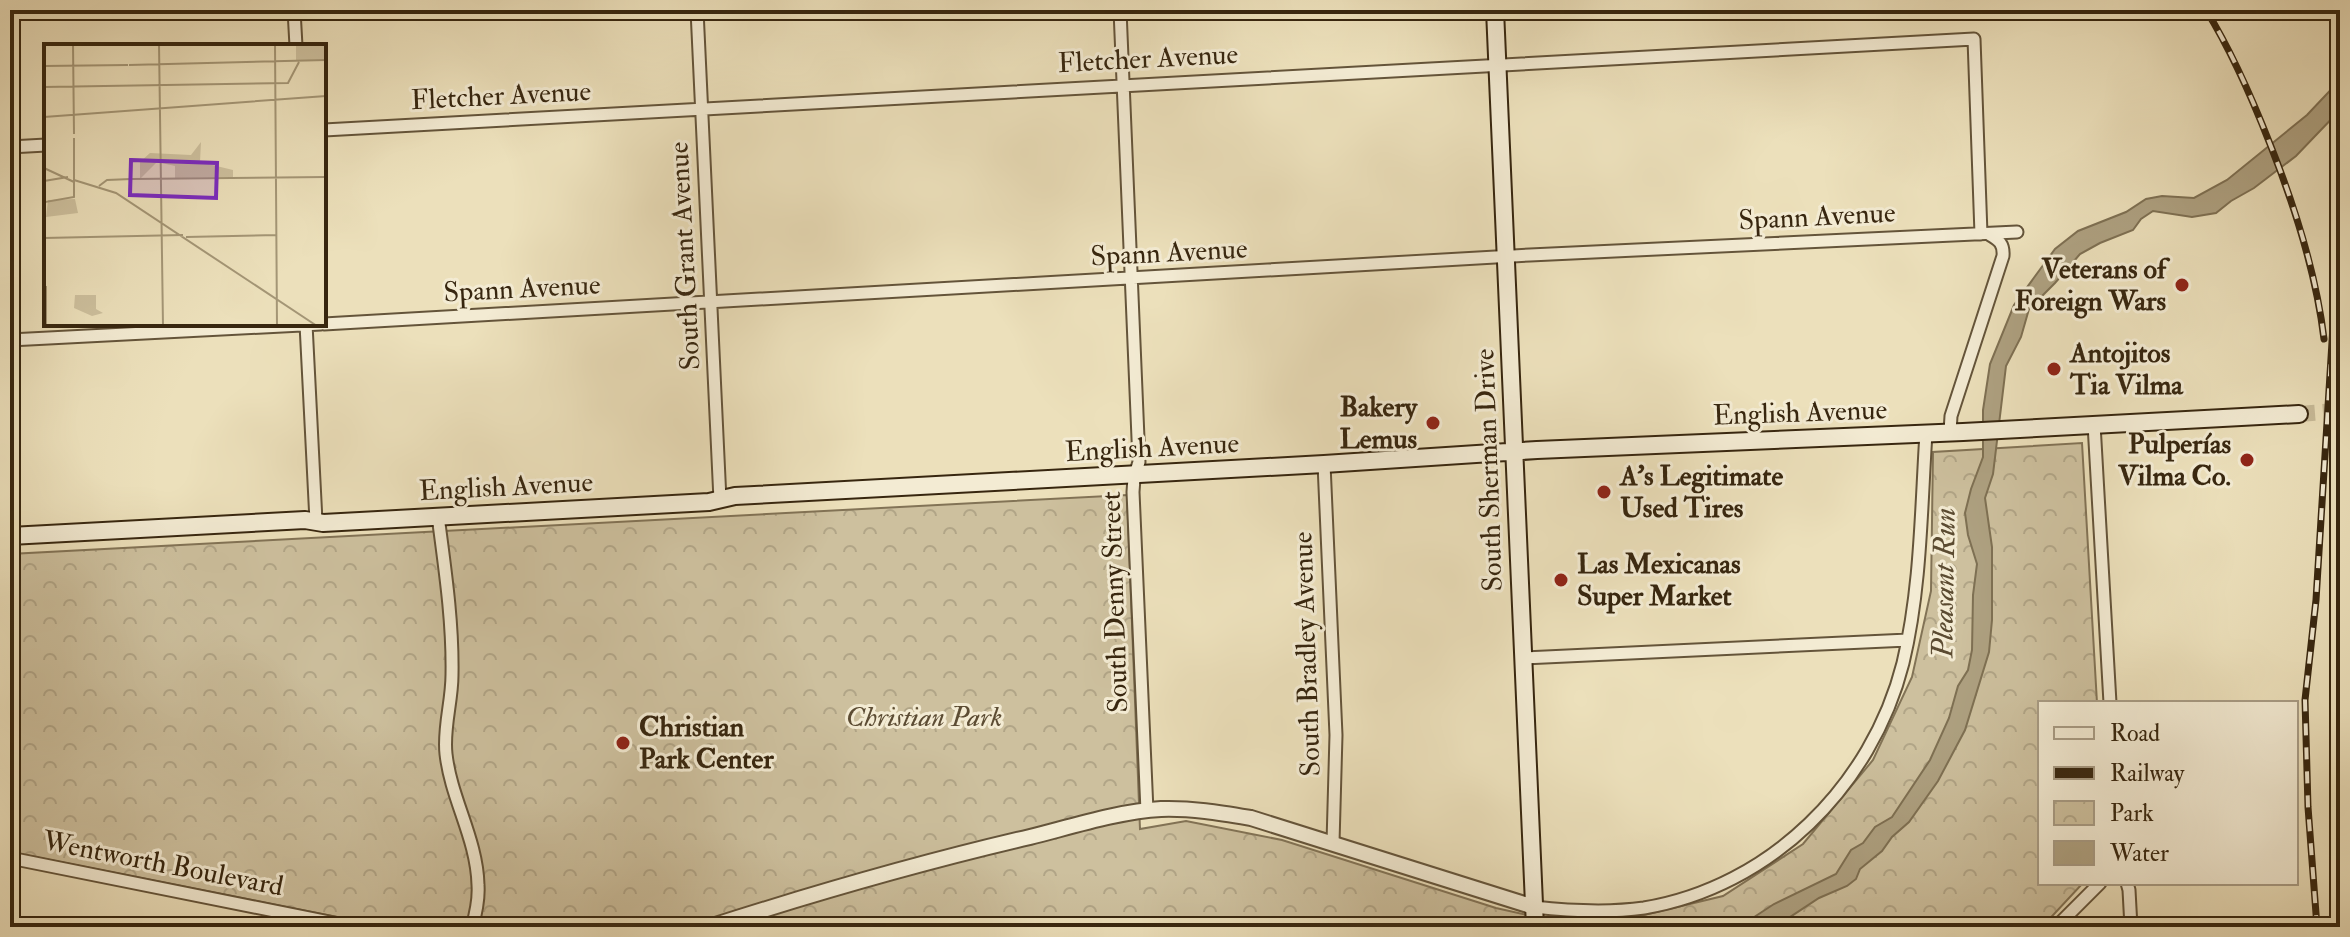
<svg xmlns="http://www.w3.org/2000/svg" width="2350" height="937" font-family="'IM FELL Double Pica',serif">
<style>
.park{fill:url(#park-crowns);stroke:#827356;stroke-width:2}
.water{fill:#aea181;stroke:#7e7053;stroke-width:2}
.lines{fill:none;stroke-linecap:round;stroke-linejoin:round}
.secondary-tunnel{stroke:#c8bb99;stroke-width:16;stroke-dasharray:16 8;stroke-linecap:butt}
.minor-casing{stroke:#64543a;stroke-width:15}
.tertiary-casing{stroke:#64543a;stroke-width:18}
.secondary-casing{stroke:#37260f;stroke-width:20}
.minor{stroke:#f3ebd3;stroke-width:11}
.tertiary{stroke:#f3ebd3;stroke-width:14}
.secondary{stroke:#f3ebd3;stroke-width:16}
.rail-casing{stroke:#37260f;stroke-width:7}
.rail{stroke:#f3ebd3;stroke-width:4;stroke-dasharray:12;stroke-linecap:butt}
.poi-dot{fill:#8f2418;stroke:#f3ebd3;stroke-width:3}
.labels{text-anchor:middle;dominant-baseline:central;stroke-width:6;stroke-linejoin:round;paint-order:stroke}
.street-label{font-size:28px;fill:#37260f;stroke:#f3ebd3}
.poi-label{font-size:28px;font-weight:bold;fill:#37260f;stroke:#f3ebd3;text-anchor:start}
.park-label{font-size:28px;font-style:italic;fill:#5c4c33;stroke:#f3ebd3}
.water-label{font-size:30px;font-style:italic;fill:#5b4b31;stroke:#f3ebd3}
.inset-road{fill:none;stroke:#a49676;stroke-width:2}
.view{fill:#7b2cbf;fill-opacity:0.15;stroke:#7b2cbf;stroke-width:4}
.inset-edge{fill:none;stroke:#37260f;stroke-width:4}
</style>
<defs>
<pattern id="park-crowns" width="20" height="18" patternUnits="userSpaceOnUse" patternTransform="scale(2)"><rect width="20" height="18" fill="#cdc09e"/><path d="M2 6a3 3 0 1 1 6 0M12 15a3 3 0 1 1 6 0" fill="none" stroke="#b1a587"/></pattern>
</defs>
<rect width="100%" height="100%" fill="#ece0bb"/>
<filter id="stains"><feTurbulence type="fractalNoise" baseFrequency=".0025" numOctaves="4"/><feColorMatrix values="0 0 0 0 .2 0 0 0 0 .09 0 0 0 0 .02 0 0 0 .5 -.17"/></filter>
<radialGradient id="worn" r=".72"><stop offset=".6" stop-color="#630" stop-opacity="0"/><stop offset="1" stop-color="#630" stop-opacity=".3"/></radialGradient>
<path class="park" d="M 2082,443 L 2097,703 L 2040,703 L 2040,883 L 2083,883 L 2042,927 L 388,927 L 10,852 L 10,554 L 1127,495 L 1140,829 L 1186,821 L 1282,840 L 1496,908 L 1554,921 L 1623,920 L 1723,896 L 1803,844 L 1873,760 L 1912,677 L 1931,591 L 1933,452 Z"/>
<path class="water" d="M 2340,80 L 2340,110 L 2296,156 L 2254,188 L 2231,201 L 2216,213 L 2192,217 L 2153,211 L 2141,219 L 2133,230 L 2100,243 L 2080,254 L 2055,283 L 2029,309 L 2021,337 L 2006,366 L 1993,474 L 1985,498 L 1992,547 L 1992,620 L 1989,652 L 1965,730 L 1938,781 L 1909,822 L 1892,837 L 1882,851 L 1860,869 L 1856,879 L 1847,886 L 1819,898 L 1775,927 L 1739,927 L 1774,904 L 1836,874 L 1851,850 L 1863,843 L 1875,827 L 1892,817 L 1930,760 L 1949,718 L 1958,686 L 1968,670 L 1972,650 L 1973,595 L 1977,564 L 1968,535 L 1965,513 L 1971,489 L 1983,457 L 1983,410 L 1990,364 L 2014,305 L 2055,249 L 2078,231 L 2126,212 L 2146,199 L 2162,196 L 2194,198 L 2227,180 L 2307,115 Z"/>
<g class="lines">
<path class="secondary-tunnel" d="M 2299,414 L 2336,411"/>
<g class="minor-casing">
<path id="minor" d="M 294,10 L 296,46
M 697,10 L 720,500
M 1120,10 L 1139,462 L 1134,478 L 1133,492 L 1147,811
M 324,130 L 1974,39 L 1981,234
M 10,147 L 46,145
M 306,324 L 316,521
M 324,324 L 1530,255 L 2017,232
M 10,340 L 321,324
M 2094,424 L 2110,703
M 1950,432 L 1951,416 L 2003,256 C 2004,244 1999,240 1990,235
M 1324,464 L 1336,735 L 1333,843
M 438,516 C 445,569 453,622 452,675 C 452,702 443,728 446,754 C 451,799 477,839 478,885 C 479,899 476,913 472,927
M 1522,658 L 1908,640
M 10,858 L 354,927
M 2127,883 L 2129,890 L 2131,927
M 1534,907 C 1570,911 1608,913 1644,908 C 1770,887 1872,786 1903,663 C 1921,588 1921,510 1926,433
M 2056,927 L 2100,883"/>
</g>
<g class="tertiary-casing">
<path id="tertiary" d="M 709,927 C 815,893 922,862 1030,837 C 1070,827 1120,811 1161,809 C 1192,808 1221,813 1251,818 L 1534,907"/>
</g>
<g class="secondary-casing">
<path id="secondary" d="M 1495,10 L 1535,927
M 2336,411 L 2340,411
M 10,536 L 305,520 L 323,523 L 709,502 L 735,496 L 1324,464 L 1537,450 L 1963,432 L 2299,414"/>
</g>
<use href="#minor" class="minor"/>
<use href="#tertiary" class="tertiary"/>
<use href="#secondary" class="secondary"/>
<g class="rail-casing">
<path id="rail" d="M 2206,10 C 2232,52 2252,98 2270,144 C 2295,207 2316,272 2324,339
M 2317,927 L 2308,807 L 2305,700 L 2316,600 L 2340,213"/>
</g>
<use href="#rail" class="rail"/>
</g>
<g class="poi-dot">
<circle cx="2182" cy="285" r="8"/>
<circle cx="2054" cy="369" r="8"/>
<circle cx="1433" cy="423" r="8"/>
<circle cx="2247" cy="460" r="8"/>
<circle cx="1604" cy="492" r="8"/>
<circle cx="1561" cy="580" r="8"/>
<circle cx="623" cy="743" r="8"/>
</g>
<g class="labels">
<g class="street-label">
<text transform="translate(1148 59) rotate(-3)">Fletcher Avenue</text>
<text transform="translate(501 96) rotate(-3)">Fletcher Avenue</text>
<text transform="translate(1817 217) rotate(-3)">Spann Avenue</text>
<text transform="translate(1169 253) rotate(-3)">Spann Avenue</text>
<text transform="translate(685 256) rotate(-93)">South Grant Avenue</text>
<text transform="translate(522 289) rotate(-3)">Spann Avenue</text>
<text transform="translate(1800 413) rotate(-2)">English Avenue</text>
<text transform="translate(1152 448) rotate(-3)">English Avenue</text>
<text transform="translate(1489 470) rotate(-92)">South Sherman Drive</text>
<text transform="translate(506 487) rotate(-3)">English Avenue</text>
<text transform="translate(1115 602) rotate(-92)">South Denny Street</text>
<text transform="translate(1307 654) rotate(-92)">South Bradley Avenue</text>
<text transform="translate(163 864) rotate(11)">Wentworth Boulevard</text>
</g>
<g class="poi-label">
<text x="2166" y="269" text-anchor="end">Veterans of<tspan x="2166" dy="32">Foreign Wars</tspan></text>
<text x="2070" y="353">Antojitos<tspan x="2070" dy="32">Tia Vilma</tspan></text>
<text x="1417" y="407" text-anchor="end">Bakery<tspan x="1417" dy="32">Lemus</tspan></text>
<text x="2231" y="444" text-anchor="end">Pulperías<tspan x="2231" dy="32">Vilma Co.</tspan></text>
<text x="1620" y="476">A's Legitimate<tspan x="1620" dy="32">Used Tires</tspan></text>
<text x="1577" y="564">Las Mexicanas<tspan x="1577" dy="32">Super Market</tspan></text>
<text x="639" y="727">Christian<tspan x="639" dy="32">Park Center</tspan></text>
</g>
<g class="park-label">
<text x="924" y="717">Christian Park</text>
</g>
<g class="water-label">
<text transform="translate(1944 583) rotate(-89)">Pleasant Run</text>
</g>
</g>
<g transform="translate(44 44)">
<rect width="282" height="282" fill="#ece0bb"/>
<path d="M 31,155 L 34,169 L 2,173 L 4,156 Z" fill="#cdc09e"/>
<path d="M 252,0 L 282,0 L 282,16 L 252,17 ZM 157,98 L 156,118 L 189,126 L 189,133 L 131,134 L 131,122 L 113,118 L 96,135 L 96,118 L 106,109 L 147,111 ZM 31,251 L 52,251 L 52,265 L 59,269 L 48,272 L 30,264 Z" fill="#cdc09e"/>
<path class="inset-road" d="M 29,0 L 30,90M 115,0 L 119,282M 231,0 L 233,282M 85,21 L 282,16M 0,22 L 84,21M 0,43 L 244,39 L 255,18M 0,73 L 282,52M 0,124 L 30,138M 88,135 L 282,133M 30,136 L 72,149 L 273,282M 0,137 L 24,133M 55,142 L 63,136 L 87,135M 142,193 L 233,191M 0,194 L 139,191M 1,239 L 1,158 L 30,153 L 30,94M 2,282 L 2,242"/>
<path class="view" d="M 87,116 L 173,119 L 172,154 L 86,151 Z"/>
<rect width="282" height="282" class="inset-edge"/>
</g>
<rect width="2350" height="937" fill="none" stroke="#ece0bb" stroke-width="40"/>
<rect x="12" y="12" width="2326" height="913" fill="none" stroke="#37260f" stroke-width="4"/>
<rect x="20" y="20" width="2310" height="897" fill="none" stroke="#37260f" stroke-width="2"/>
<rect x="2038" y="701" width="260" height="184" fill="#f3ebd3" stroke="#a89c85" stroke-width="2"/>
<rect x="2054" y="727" width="40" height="12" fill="#f3ebd3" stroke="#a89c85" stroke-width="2"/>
<text x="2110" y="741" font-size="24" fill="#37260f">Road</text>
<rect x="2054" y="767" width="40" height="12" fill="#37260f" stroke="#a89c85" stroke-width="2"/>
<text x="2110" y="781" font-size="24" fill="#37260f">Railway</text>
<rect x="2054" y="801" width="40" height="24" fill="url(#park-crowns)" stroke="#a89c85" stroke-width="2"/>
<text x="2110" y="821" font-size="24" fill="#37260f">Park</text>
<rect x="2054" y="841" width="40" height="24" fill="#aea181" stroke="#a89c85" stroke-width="2"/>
<text x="2110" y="861" font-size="24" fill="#37260f">Water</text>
<rect width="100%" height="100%" filter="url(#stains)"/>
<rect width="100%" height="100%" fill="url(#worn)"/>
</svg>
